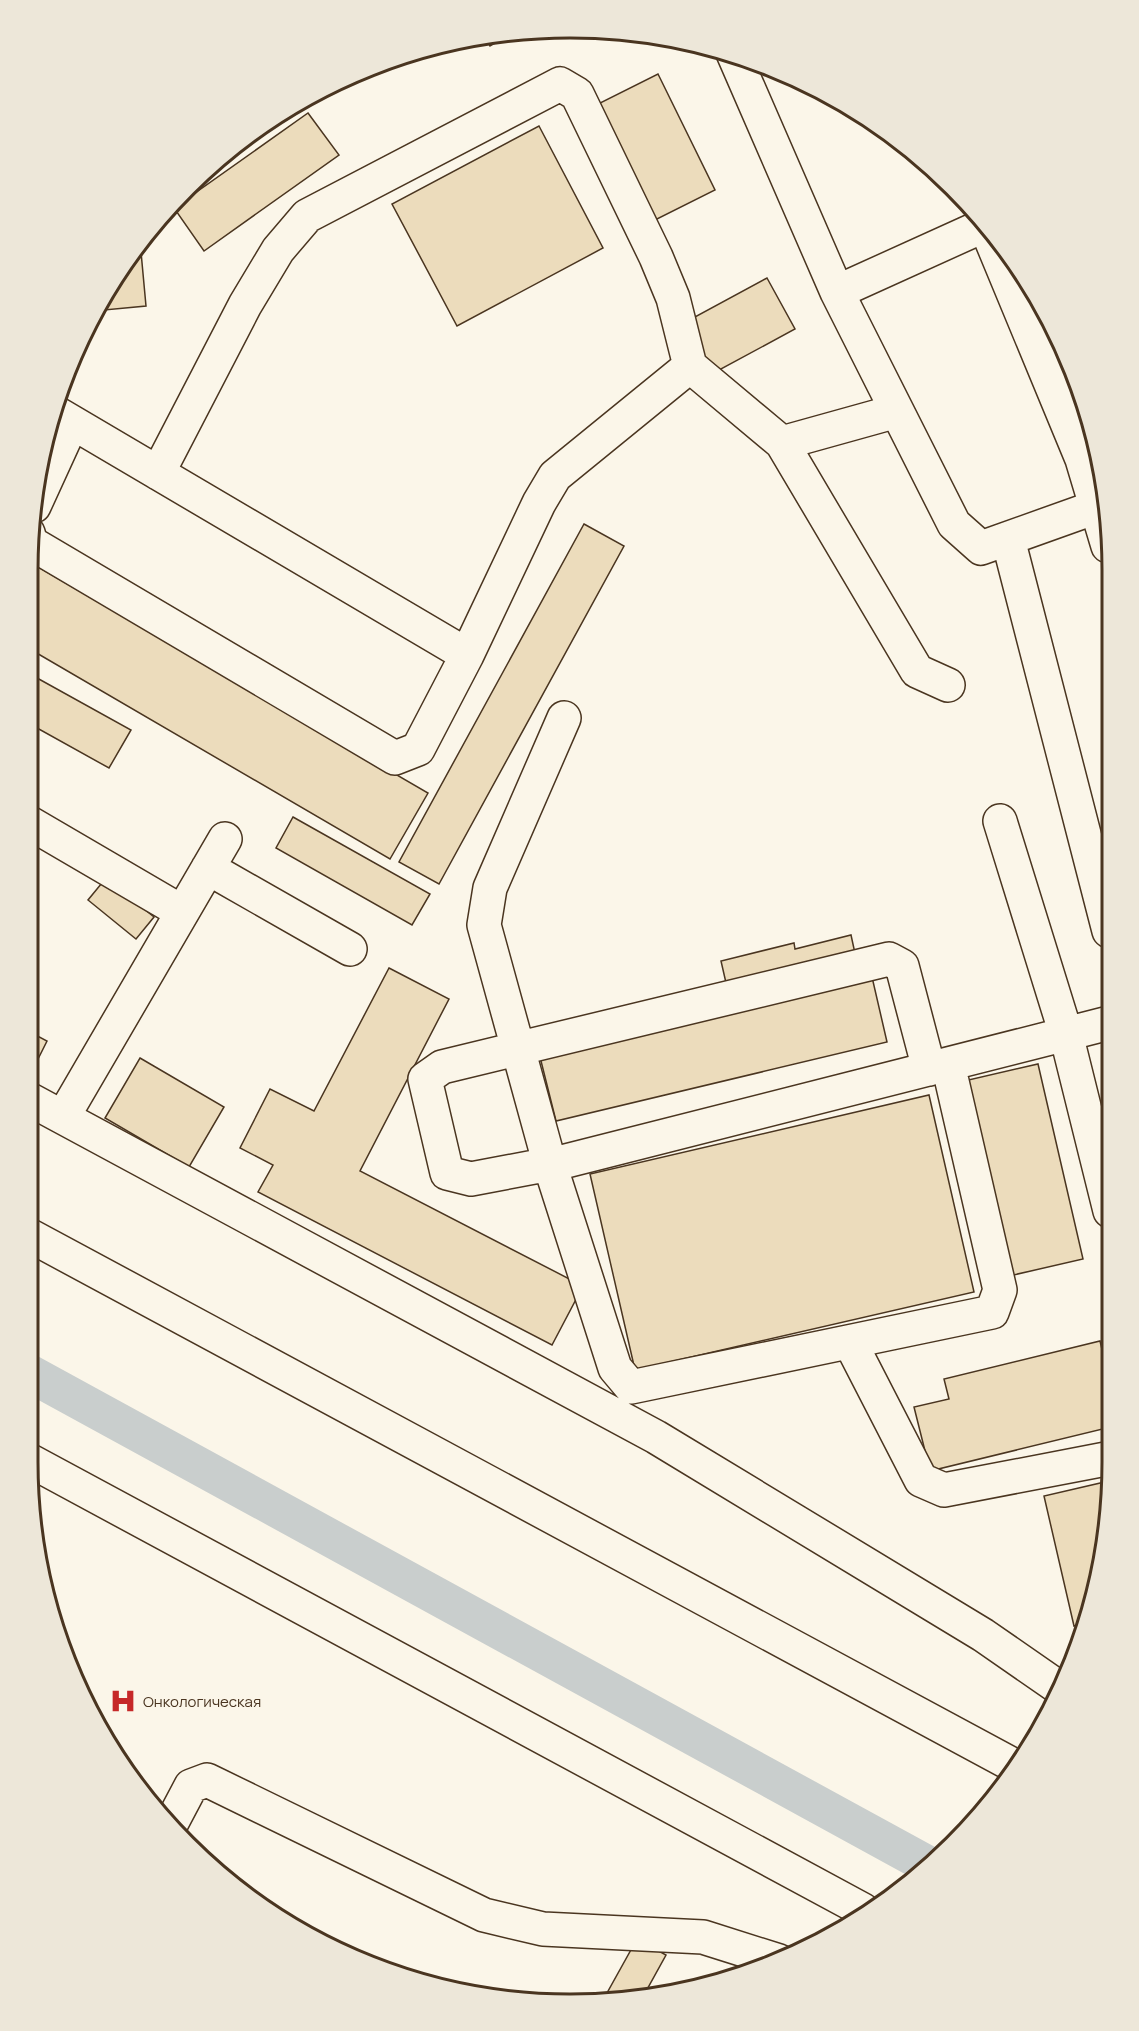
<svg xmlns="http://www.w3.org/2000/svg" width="1139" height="2031" font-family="Manrope,sans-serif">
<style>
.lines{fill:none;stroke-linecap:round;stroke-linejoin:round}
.canal{stroke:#c9cecd;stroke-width:38}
.building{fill:#ecdcbc;stroke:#4a3520;stroke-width:1.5}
.minor-casing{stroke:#4a3520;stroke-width:36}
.major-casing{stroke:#4a3520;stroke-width:36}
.minor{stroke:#fbf6e9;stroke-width:33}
.major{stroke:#fbf6e9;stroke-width:33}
.labels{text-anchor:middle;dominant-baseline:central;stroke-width:4.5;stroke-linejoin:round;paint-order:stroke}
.poi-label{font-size:15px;fill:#4a3520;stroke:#fbf6e9;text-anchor:start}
.rim{fill:none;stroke:#4a3520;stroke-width:3}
</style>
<rect width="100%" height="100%" fill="#fbf6e9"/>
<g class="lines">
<path class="canal" d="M 27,1372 L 930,1866"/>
</g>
<path class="building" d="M 516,31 L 490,46 L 485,36 Z
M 658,74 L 715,190 L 651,222 L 594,106 Z
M 308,113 L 339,155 L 204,251 L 174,208 Z
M 539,126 L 603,248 L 457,326 L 392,204 Z
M 140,241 L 146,306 L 94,311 L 100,298 Z
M 767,278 L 795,329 L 708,376 L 680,325 Z
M 584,524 L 624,546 L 439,884 L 399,862 Z
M 28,561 L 428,793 L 390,859 L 28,648 Z
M 28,673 L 131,730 L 109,768 L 28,723 Z
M 293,817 L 430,894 L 412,925 L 276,848 Z
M 106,878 L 154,917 L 136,939 L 88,900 Z
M 851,935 L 856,958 L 729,996 L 721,961 L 794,943 L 795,949 Z
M 389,968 L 449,999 L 360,1171 L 583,1286 L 552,1345 L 258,1192 L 273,1165 L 240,1148 L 270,1089 L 314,1111 Z
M 872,977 L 887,1042 L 556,1121 L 540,1057 Z
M 28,1031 L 47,1041 L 35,1065 L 27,1061 Z
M 140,1058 L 224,1107 L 189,1167 L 105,1118 Z
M 1038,1064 L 1083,1259 L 1009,1276 L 964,1081 Z
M 929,1095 L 974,1292 L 635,1370 L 590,1174 Z
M 1100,1341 L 1110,1383 L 1111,1427 L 930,1471 L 914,1407 L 949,1399 L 944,1379 Z
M 1109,1481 L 1111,1497 L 1093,1602 L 1084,1624 L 1074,1626 L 1044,1496 Z
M 637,1939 L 666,1955 L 645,1993 L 618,2000 L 607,1993 Z"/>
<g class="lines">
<g class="minor-casing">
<path id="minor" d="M 733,53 L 837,292 L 954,524 L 981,548 L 1096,507
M 837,292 L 985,225
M 53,411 L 467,655 L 539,503 L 555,476 L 690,366
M 782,443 L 897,411
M 158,473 L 245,305 L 278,250 L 307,216 L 560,84 L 577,94 L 656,257 L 673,298 L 690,366 L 782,443 L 917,671 L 948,685
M 34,506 L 72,423
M 28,533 L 31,543 L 395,758 L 418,749 L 467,655
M 1008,539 L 1109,931
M 564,718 L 490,888 L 484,925 L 550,1165 L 615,1368 L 631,1387 L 992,1312 L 1000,1290 L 948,1064
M 1000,821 L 1066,1034 L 1110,1211
M 28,822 L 182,912
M 208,868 L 350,949
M 929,1069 L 902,966 L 889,959 L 442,1067 L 425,1079 L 447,1173 L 471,1179 L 566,1161 L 1066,1034 L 1109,1023
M 27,1098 L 656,1437 L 983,1635 L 1058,1687
M 63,1117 L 225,839
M 27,1234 L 1013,1765
M 850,1342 L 921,1480 L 944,1490 L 1111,1458
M 27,1459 L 863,1910
M 172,1822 L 191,1786 L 207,1780 L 484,1915 L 543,1929 L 703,1937 L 779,1961"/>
</g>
<g class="major-casing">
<path id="major" d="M 985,225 L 1082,459 L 1108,546"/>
</g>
<use href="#minor" class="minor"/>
<use href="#major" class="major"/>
</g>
<defs>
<g id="hospital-bare" transform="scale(2.07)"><path d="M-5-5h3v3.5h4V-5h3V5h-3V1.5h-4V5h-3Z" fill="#c62828" stroke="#fbf6e9" stroke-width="2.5" paint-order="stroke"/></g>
</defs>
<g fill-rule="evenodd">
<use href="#hospital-bare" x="123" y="1701"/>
</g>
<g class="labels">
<g class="poi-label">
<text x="143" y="1701">Онкологическая</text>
</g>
</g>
<path d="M0 0H1139V2031H0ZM570 38H570A532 532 0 0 1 1102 570V1462A532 532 0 0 1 570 1994H570A532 532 0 0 1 38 1462V570A532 532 0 0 1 570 38Z" fill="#ede7d9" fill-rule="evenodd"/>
<path class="rim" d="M570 38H570A532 532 0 0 1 1102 570V1462A532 532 0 0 1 570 1994H570A532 532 0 0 1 38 1462V570A532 532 0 0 1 570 38Z"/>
</svg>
